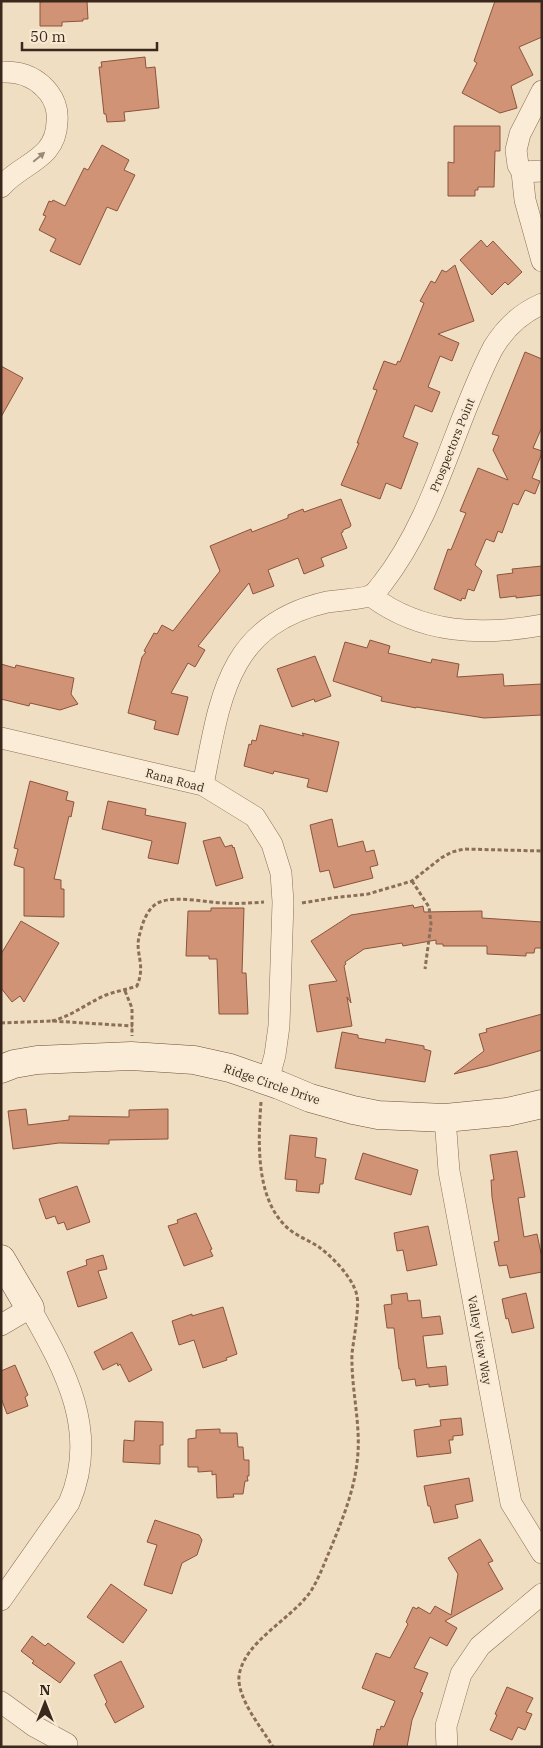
<svg xmlns="http://www.w3.org/2000/svg" width="543" height="1748" font-family="'IBM Plex Serif',serif">
<style>
.building{fill:#d09376;stroke:#8b543d}
.lines{fill:none;stroke-linecap:round;stroke-linejoin:round}
.street-casing{stroke:#8b6e58;stroke-width:22}
.secondary-casing{stroke:#6d4f3b;stroke-width:29}
.path{stroke:#8b6e58;stroke-width:3;stroke-dasharray:4 2.5;stroke-linecap:butt}
.street{stroke:#faecd6;stroke-width:21}
.secondary{stroke:#faecd6;stroke-width:28}
.oneway{fill:#9a8a7a}
.labels{text-anchor:middle;dominant-baseline:central;stroke-width:4;stroke-linejoin:round;paint-order:stroke}
.street-label{font-size:12px;fill:#3a281d;stroke:#f7e9d2}
</style>
<rect width="100%" height="100%" fill="#f0dec2"/>
<path class="building" d="M 47,1 L 87,1 L 88,19 L 83,19 L 83,21 L 62,22 L 62,26 L 40,26 L 40,2 Z
M 495,1 L 542,1 L 542,37 L 519,47 L 533,75 L 511,86 L 517,108 L 500,113 L 462,93 L 477,63 L 474,61 Z
M 145,57 L 146,68 L 155,67 L 159,108 L 124,112 L 125,121 L 107,122 L 106,114 L 104,114 L 102,95 L 99,67 L 102,67 L 101,62 Z
M 454,126 L 500,126 L 500,151 L 495,151 L 494,187 L 478,187 L 478,190 L 475,190 L 475,196 L 448,196 L 448,162 L 454,163 Z
M 102,145 L 129,160 L 124,170 L 135,175 L 117,211 L 107,207 L 80,265 L 50,251 L 56,239 L 39,230 L 46,216 L 43,215 L 49,201 L 52,202 L 53,200 L 65,206 L 84,168 L 88,170 Z
M 481,240 L 487,247 L 493,241 L 522,272 L 508,285 L 505,282 L 492,295 L 460,260 Z
M 455,265 L 474,321 L 438,334 L 459,343 L 452,361 L 440,356 L 428,387 L 440,392 L 432,412 L 415,405 L 403,437 L 418,443 L 401,489 L 386,483 L 380,499 L 341,485 L 359,443 L 357,443 L 377,390 L 373,389 L 384,361 L 396,365 L 398,361 L 400,362 L 424,303 L 420,301 L 431,281 L 435,283 L 442,270 L 446,272 Z
M 525,352 L 542,359 L 542,427 L 533,448 L 542,451 L 542,453 L 532,478 L 540,481 L 535,494 L 525,490 L 518,505 L 513,503 L 502,533 L 498,531 L 494,542 L 486,539 L 475,565 L 482,571 L 474,591 L 468,589 L 465,599 L 462,598 L 461,601 L 434,589 L 448,549 L 451,550 L 466,513 L 460,511 L 478,468 L 508,480 L 493,450 L 499,436 L 492,434 Z
M 1,366 L 23,378 L 1,417 Z
M 341,499 L 351,525 L 350,527 L 343,530 L 343,532 L 341,533 L 347,548 L 321,558 L 324,566 L 304,574 L 298,558 L 268,570 L 274,586 L 253,594 L 249,583 L 198,646 L 205,650 L 195,667 L 188,663 L 171,693 L 188,697 L 178,735 L 154,729 L 156,721 L 128,713 L 142,657 L 146,652 L 144,651 L 154,633 L 157,634 L 162,625 L 173,631 L 220,571 L 210,546 L 251,529 L 252,532 L 288,518 L 288,515 L 303,509 L 304,512 Z
M 542,566 L 542,595 L 516,598 L 516,596 L 500,598 L 497,575 L 513,573 L 512,569 Z
M 370,640 L 390,646 L 388,653 L 431,663 L 432,659 L 459,664 L 457,677 L 503,674 L 504,686 L 542,684 L 542,715 L 484,718 L 416,707 L 416,708 L 381,701 L 382,697 L 333,681 L 345,642 L 367,648 Z
M 315,656 L 331,696 L 315,702 L 314,699 L 292,707 L 277,669 Z
M 1,664 L 15,668 L 16,665 L 74,678 L 71,694 L 78,704 L 60,710 L 30,703 L 29,706 L 1,699 Z
M 260,725 L 304,736 L 302,733 L 339,742 L 327,792 L 307,787 L 309,779 L 274,771 L 273,774 L 244,766 L 249,744 L 251,745 L 252,740 L 256,741 Z
M 30,781 L 68,792 L 66,800 L 74,802 L 71,817 L 69,816 L 54,879 L 61,880 L 61,889 L 64,889 L 64,917 L 24,916 L 24,868 L 14,865 L 18,849 L 14,848 Z
M 108,801 L 146,809 L 145,815 L 186,823 L 178,864 L 148,858 L 152,841 L 102,829 Z
M 332,819 L 338,847 L 363,841 L 366,852 L 374,850 L 378,865 L 370,867 L 373,878 L 334,888 L 329,870 L 320,872 L 310,825 Z
M 220,837 L 225,847 L 232,845 L 233,848 L 234,847 L 243,878 L 216,886 L 203,841 Z
M 413,905 L 414,908 L 423,906 L 424,912 L 482,911 L 482,918 L 542,922 L 542,948 L 535,948 L 534,953 L 526,953 L 526,956 L 487,954 L 487,946 L 443,946 L 443,944 L 436,944 L 436,940 L 403,946 L 402,943 L 364,949 L 345,962 L 346,964 L 344,966 L 351,1003 L 347,997 L 352,1026 L 317,1032 L 309,985 L 337,981 L 311,941 L 351,915 Z
M 211,908 L 244,908 L 242,973 L 246,973 L 248,1014 L 219,1014 L 217,959 L 209,959 L 209,956 L 186,956 L 188,911 L 211,911 Z
M 21,921 L 59,943 L 24,1002 L 20,996 L 12,1002 L 1,988 L 1,954 Z
M 542,1014 L 542,1050 L 488,1066 L 454,1074 L 484,1051 L 479,1034 L 487,1032 L 486,1029 Z
M 342,1032 L 358,1035 L 358,1038 L 385,1043 L 386,1039 L 424,1046 L 424,1049 L 431,1051 L 425,1082 L 335,1068 Z
M 26,1109 L 28,1125 L 69,1120 L 69,1116 L 129,1117 L 129,1110 L 168,1109 L 168,1139 L 109,1140 L 109,1144 L 59,1143 L 13,1149 L 8,1111 Z
M 290,1135 L 317,1138 L 315,1157 L 326,1159 L 323,1184 L 320,1184 L 319,1193 L 296,1191 L 297,1180 L 285,1179 Z
M 517,1151 L 525,1197 L 518,1198 L 524,1237 L 537,1234 L 542,1258 L 542,1272 L 510,1278 L 507,1265 L 499,1266 L 494,1242 L 499,1241 L 492,1197 L 491,1180 L 494,1180 L 490,1155 Z
M 363,1153 L 418,1170 L 411,1195 L 355,1179 Z
M 77,1186 L 90,1222 L 67,1230 L 64,1222 L 58,1224 L 55,1216 L 46,1219 L 39,1199 Z
M 196,1213 L 212,1249 L 210,1250 L 213,1256 L 184,1266 L 168,1226 L 178,1223 L 177,1220 Z
M 428,1226 L 437,1265 L 407,1271 L 403,1250 L 397,1251 L 394,1233 Z
M 103,1255 L 107,1269 L 98,1271 L 107,1298 L 78,1307 L 67,1272 L 87,1265 L 86,1260 Z
M 407,1293 L 408,1301 L 420,1300 L 422,1318 L 440,1316 L 443,1334 L 423,1336 L 427,1368 L 446,1366 L 448,1385 L 429,1387 L 429,1384 L 416,1386 L 415,1379 L 402,1381 L 400,1369 L 399,1369 L 394,1328 L 387,1328 L 384,1305 L 392,1304 L 391,1295 Z
M 526,1293 L 534,1328 L 512,1333 L 508,1318 L 506,1319 L 502,1299 Z
M 223,1307 L 237,1354 L 226,1358 L 227,1360 L 203,1368 L 194,1340 L 179,1345 L 172,1321 L 192,1314 L 192,1316 Z
M 132,1332 L 152,1370 L 129,1382 L 120,1364 L 118,1366 L 117,1363 L 103,1370 L 94,1352 Z
M 15,1365 L 28,1395 L 25,1397 L 28,1406 L 7,1414 L 1,1398 L 1,1371 Z
M 461,1418 L 463,1435 L 453,1436 L 453,1440 L 449,1440 L 451,1453 L 417,1457 L 414,1430 L 441,1426 L 440,1420 Z
M 135,1421 L 163,1422 L 163,1445 L 160,1445 L 160,1464 L 123,1462 L 124,1440 L 134,1441 Z
M 220,1429 L 220,1433 L 237,1433 L 238,1447 L 243,1447 L 244,1460 L 249,1460 L 249,1476 L 247,1476 L 248,1481 L 245,1481 L 243,1494 L 233,1494 L 234,1497 L 217,1498 L 216,1474 L 212,1475 L 212,1471 L 198,1472 L 198,1467 L 188,1467 L 188,1439 L 196,1438 L 196,1430 Z
M 469,1478 L 473,1501 L 455,1505 L 458,1518 L 434,1523 L 430,1506 L 428,1506 L 424,1486 Z
M 155,1520 L 199,1535 L 202,1540 L 197,1555 L 182,1563 L 172,1594 L 144,1585 L 157,1545 L 147,1542 Z
M 480,1539 L 493,1561 L 488,1563 L 503,1589 L 445,1621 L 457,1628 L 447,1646 L 430,1637 L 414,1668 L 428,1673 L 420,1692 L 423,1693 L 412,1720 L 407,1747 L 373,1747 L 377,1729 L 380,1730 L 381,1726 L 384,1727 L 395,1701 L 362,1688 L 376,1653 L 390,1658 L 408,1624 L 406,1622 L 413,1607 L 417,1609 L 418,1607 L 430,1614 L 435,1606 L 451,1615 L 458,1574 L 448,1558 Z
M 111,1584 L 147,1610 L 123,1643 L 87,1617 Z
M 32,1636 L 45,1646 L 48,1643 L 75,1663 L 60,1683 L 32,1663 L 34,1661 L 21,1651 Z
M 121,1661 L 144,1707 L 115,1723 L 105,1704 L 107,1702 L 94,1675 Z
M 507,1687 L 533,1698 L 526,1712 L 532,1714 L 525,1730 L 518,1727 L 512,1740 L 490,1730 L 497,1715 L 495,1714 Z"/>
<g class="lines">
<g class="street-casing">
<path id="street" d="M 1,72 C 21,71 37,77 49,93 C 55,101 58,112 57,122 C 56,160 21,163 1,187
M 542,91 L 520,134 L 516,150 L 518,165 L 522,172 L 525,200 L 542,261
M 522,172 L 542,171
M 371,596 C 422,634 481,636 542,625
M 1,738 L 203,785 L 255,817 L 272,844 L 281,873 L 283,902 L 279,1026 L 275,1055 L 268,1081
M 203,785 C 220,700 226,625 327,602 C 335,601 367,598 371,595 C 375,594 379,587 382,584 C 436,515 453,425 493,348 C 505,328 521,313 542,304
M 445,1118 L 449,1171 L 511,1503 L 542,1553
M 1,1325 L 30,1308 C 65,1370 100,1432 69,1503 L 1,1600
M 1,1702 L 34,1726 L 67,1744
M 447,1747 L 446,1726 L 461,1674 L 480,1646 L 542,1594"/>
</g>
<g class="secondary-casing">
<path id="secondary" d="M 1,1069 L 14,1064 L 37,1060 L 131,1056 L 194,1060 L 230,1068 L 279,1085 L 310,1098 L 353,1110 L 378,1115 L 445,1118 L 507,1112 L 542,1104
M 1,1259 L 30,1308"/>
</g>
<path class="path" d="M 412,881 L 429,907 L 431,924 L 425,969
M 302,903 L 332,898 L 368,894 L 412,881 L 441,858 L 452,852 L 464,849 L 542,851
M 125,991 L 132,1008 L 132,1036
M 52,1021 C 72,1016 87,1003 106,995 C 116,991 126,990 137,986 C 146,964 135,954 139,937 C 142,924 147,907 160,902 C 177,895 207,903 225,903 C 238,904 251,903 264,902
M 1,1023 L 52,1021 L 133,1026
M 261,1102 C 258,1142 255,1202 290,1230 C 299,1237 310,1241 319,1247 C 332,1257 347,1272 354,1287 C 360,1299 357,1311 356,1324 C 355,1334 353,1344 352,1354 C 351,1387 360,1420 358,1452 C 356,1487 343,1518 330,1550 C 324,1564 319,1578 311,1591 C 291,1620 244,1641 239,1676 C 237,1699 262,1728 273,1747"/>
<use href="#street" class="street"/>
<use href="#secondary" class="secondary"/>
</g>
<defs><path id="oneway-solid" d="M-6-.8H1V-3.2L6.5 0L1 3.2V.8H-6Z" transform="scale(1.25)"/></defs>
<use class="oneway" href="#oneway-solid" transform="translate(39 157) rotate(-40)"/>
<g class="labels">
<g class="street-label">
<text transform="translate(452 445) rotate(-68)">Prospectors Point</text>
<text transform="translate(175 780) rotate(15)">Rana Road</text>
<text transform="translate(272 1084) rotate(19)">Ridge Circle Drive</text>
<text transform="translate(480 1340) rotate(80)">Valley View Way</text>
</g>
</g>
<rect width="543" height="1748" fill="none" stroke="#3a281d" stroke-width="5"/>
<g transform="translate(45 1703)" stroke="#f7e9d2" stroke-width="4" paint-order="stroke">
<path d="M0-4L9 19L0 12L-9 19Z" fill="#3a281d"/>
<text y="-8" font-size="14" font-weight="bold" text-anchor="middle" fill="#3a281d">N</text>
</g>
<path d="M22 42v8h135v-8" fill="none" stroke="#3a281d" stroke-width="2.5"/>
<text x="30" y="42" font-size="15" fill="#3a281d" stroke="#f7e9d2" stroke-width="4" paint-order="stroke">50 m</text>
</svg>
